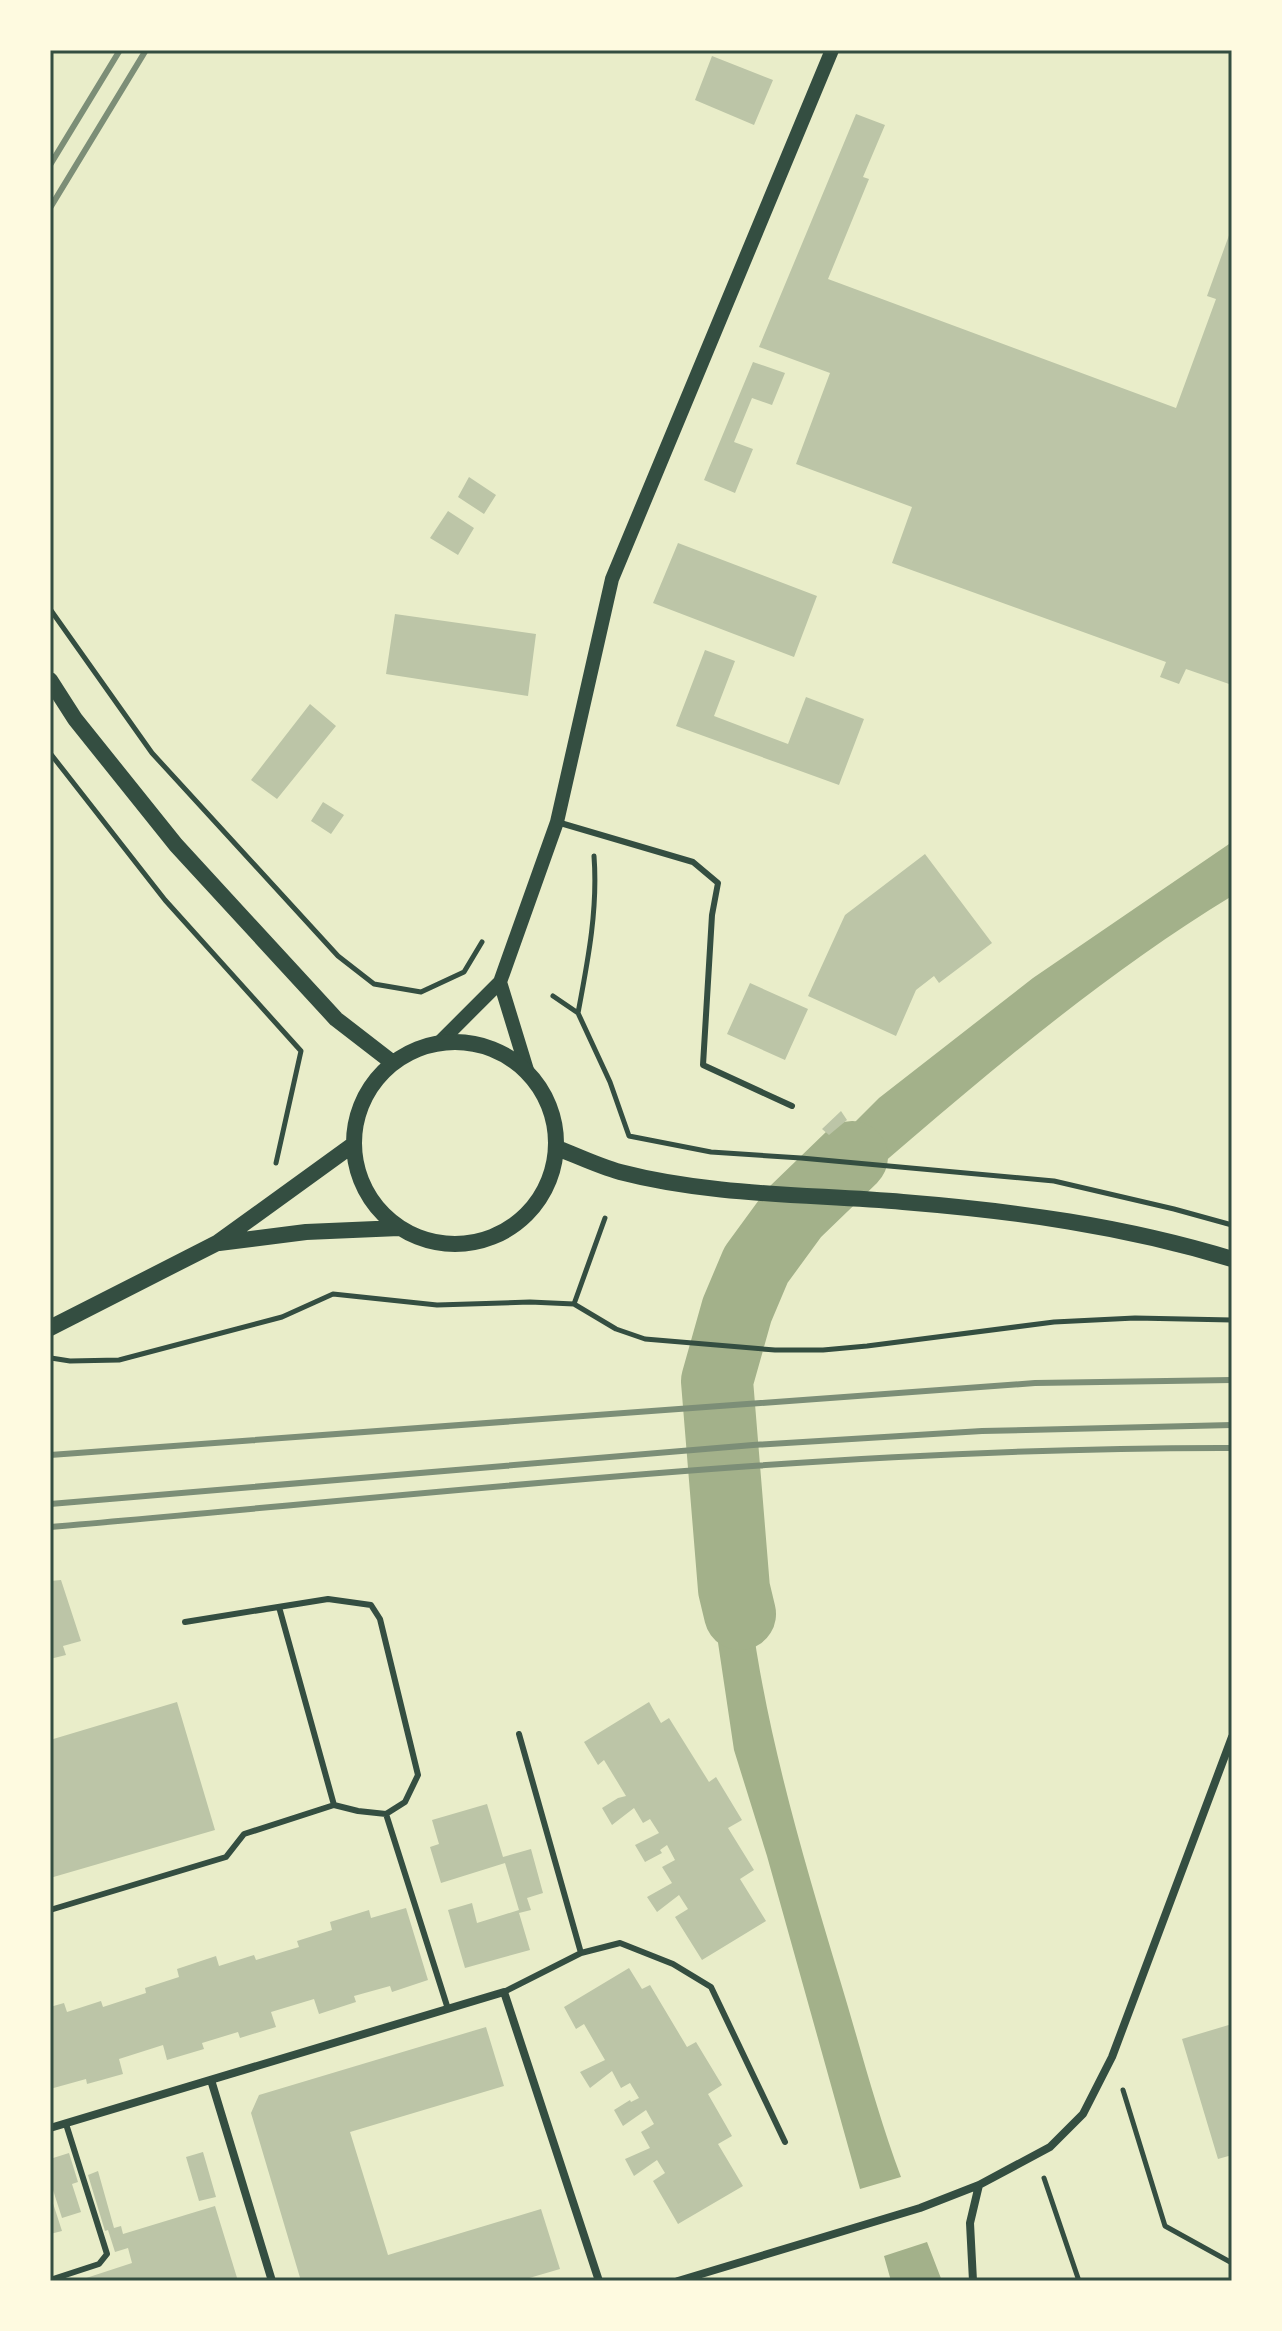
<svg xmlns="http://www.w3.org/2000/svg" width="1282" height="2331" font-family="'Space Grotesk',sans-serif">
<style>
.water{fill:#a3b18a}
.lines{fill:none;stroke-linecap:round;stroke-linejoin:round}
.river{stroke:#a3b18a;stroke-width:72}
.building{fill:#bcc5a7}
.path{stroke:#344e41;stroke-width:5}
.service{stroke:#344e41;stroke-width:6}
.minor{stroke:#344e41;stroke-width:8}
.tertiary{stroke:#344e41;stroke-width:14}
.secondary{stroke:#344e41;stroke-width:16}
.rail{stroke:#7c8e77;stroke-width:6}
.neatline{fill:none;stroke:#344e41;stroke-width:3}
</style>
<rect width="100%" height="100%" fill="#e9edc9"/>
<path class="water" d="M 1232,842 L 1232,896 C 1078,990 943,1112 807,1229 L 758,1228 L 823,1154 L 879,1098 L 1033,978 Z
M 743,1513 C 747,1671 795,1830 840,1980 C 860,2046 877,2113 901,2177 L 860,2189 L 767,1856 L 734,1750 L 699,1515 Z
M 927,2242 L 942,2281 L 891,2281 L 884,2256 Z"/>
<g class="lines">
<path class="river" d="M 740,1614 L 734,1589 L 717,1381 L 737,1310 L 756,1265 L 794,1213 L 852,1157"/>
</g>
<path class="building" d="M 712,56 L 773,80 L 754,125 L 695,100 Z
M 856,114 L 885,125 L 863,177 L 869,179 L 828,279 L 1176,408 L 1216,299 L 1207,296 L 1232,227 L 1232,685 L 1186,669 L 1179,684 L 1160,677 L 1166,662 L 892,563 L 912,507 L 796,464 L 830,373 L 759,347 Z
M 753,362 L 785,373 L 772,405 L 752,398 L 734,442 L 753,449 L 735,493 L 704,480 Z
M 469,477 L 496,495 L 484,514 L 458,497 Z
M 448,511 L 474,528 L 458,555 L 430,538 Z
M 678,543 L 817,596 L 794,657 L 653,603 Z
M 395,614 L 536,634 L 528,696 L 386,674 Z
M 705,650 L 735,661 L 714,716 L 788,744 L 806,697 L 864,719 L 839,785 L 676,726 Z
M 310,704 L 336,726 L 277,799 L 251,780 Z
M 323,802 L 344,815 L 331,834 L 311,821 Z
M 925,854 L 992,943 L 939,983 L 934,976 L 916,990 L 896,1036 L 808,996 L 845,915 Z
M 750,983 L 808,1009 L 785,1060 L 727,1034 Z
M 841,1111 L 847,1120 L 829,1135 L 822,1129 Z
M 61,1580 L 81,1641 L 63,1646 L 66,1655 L 50,1659 L 50,1581 Z
M 177,1702 L 215,1830 L 50,1878 L 50,1740 Z
M 649,1702 L 661,1723 L 669,1718 L 709,1782 L 716,1777 L 742,1820 L 728,1828 L 754,1870 L 740,1879 L 766,1921 L 702,1960 L 675,1917 L 688,1909 L 679,1895 L 657,1912 L 647,1897 L 672,1883 L 662,1867 L 675,1860 L 667,1845 L 660,1850 L 662,1853 L 645,1862 L 635,1845 L 659,1833 L 650,1819 L 643,1823 L 634,1808 L 612,1825 L 602,1808 L 618,1798 L 626,1796 L 604,1760 L 598,1765 L 584,1742 Z
M 487,1804 L 503,1857 L 531,1849 L 543,1893 L 527,1898 L 531,1910 L 519,1913 L 530,1950 L 465,1968 L 448,1910 L 472,1903 L 477,1923 L 519,1910 L 505,1863 L 441,1883 L 430,1847 L 439,1844 L 432,1820 Z
M 406,1908 L 428,1980 L 392,1992 L 390,1986 L 354,1996 L 356,2002 L 319,2014 L 314,1999 L 271,2012 L 276,2027 L 240,2038 L 238,2032 L 202,2043 L 204,2049 L 167,2060 L 163,2045 L 119,2059 L 123,2074 L 87,2084 L 86,2079 L 50,2089 L 50,2007 L 64,2003 L 67,2012 L 101,2001 L 103,2007 L 146,1993 L 145,1988 L 179,1977 L 177,1969 L 216,1956 L 219,1966 L 254,1955 L 256,1960 L 299,1947 L 297,1941 L 332,1930 L 330,1922 L 369,1910 L 371,1918 Z
M 629,1968 L 642,1989 L 650,1985 L 687,2047 L 696,2042 L 722,2085 L 708,2094 L 732,2136 L 718,2144 L 743,2186 L 678,2224 L 653,2181 L 665,2173 L 657,2160 L 634,2176 L 625,2159 L 650,2148 L 641,2132 L 654,2124 L 646,2110 L 623,2126 L 614,2110 L 630,2100 L 631,2102 L 639,2098 L 630,2083 L 621,2088 L 612,2071 L 590,2088 L 580,2072 L 605,2060 L 584,2024 L 576,2029 L 564,2007 Z
M 1232,2024 L 1232,2155 L 1218,2159 L 1182,2039 Z
M 486,2027 L 504,2086 L 350,2132 L 388,2255 L 541,2209 L 560,2269 L 519,2281 L 301,2281 L 251,2113 L 259,2095 Z
M 203,2152 L 216,2197 L 199,2201 L 186,2157 Z
M 69,2153 L 78,2182 L 72,2184 L 81,2212 L 62,2218 L 53,2190 L 50,2191 L 50,2159 Z
M 98,2171 L 114,2228 L 121,2226 L 123,2234 L 215,2206 L 238,2281 L 77,2281 L 132,2263 L 128,2248 L 115,2252 L 108,2230 L 105,2231 L 88,2175 Z
M 50,2194 L 62,2231 L 50,2234 Z"/>
<g class="lines">
<path class="path" d="M 50,609 L 152,753 L 338,956 L 374,984 L 421,992 L 464,972 L 482,942
M 50,753 L 165,900 L 301,1051 L 276,1163
M 553,996 L 578,1013 L 610,1082 L 629,1136 L 711,1152 L 801,1158 L 1054,1181 L 1174,1209 L 1232,1225
M 578,1013 C 588,960 598,909 594,856
M 574,1304 L 605,1218
M 51,1358 L 70,1361 L 119,1360 L 282,1317 L 333,1294 L 437,1305 L 530,1302 L 574,1304 L 616,1329 L 645,1339 L 775,1350 L 823,1350 L 867,1346 L 1054,1322 L 1135,1318 L 1232,1320
M 1123,2090 L 1165,2226 L 1232,2263
M 1044,2178 L 1079,2281"/>
<path class="service" d="M 557,822 L 693,862 L 718,883 L 712,915 L 703,1065 L 792,1106
M 279,1607 L 334,1805 L 358,1811 L 386,1814
M 185,1622 L 328,1599 L 371,1605 L 380,1619 L 418,1775 L 405,1802 L 386,1814 L 448,2009
M 519,1734 L 581,1953
M 50,1910 L 226,1857 L 244,1834 L 334,1805
M 504,1992 L 581,1953 L 620,1943 L 673,1964 L 711,1987 L 785,2142
M 50,2280 L 99,2264 L 107,2254 L 66,2124"/>
<path class="minor" d="M 211,2080 L 272,2281
M 50,2128 L 504,1992 L 599,2281
M 678,2281 L 920,2208 L 979,2185 L 1050,2147 L 1083,2114 L 1112,2057 L 1232,1737
M 973,2281 L 970,2223 L 979,2185"/>
<path class="tertiary" d="M 500,982 L 527,1070
M 440,1042 L 500,982 L 557,822 L 612,579 L 832,50"/>
<path class="secondary" d="M 50,680 L 75,719 L 176,845 L 336,1019 L 393,1063
M354 1143a101 101 0 1 1 202 0a101 101 0 1 1-202 0Z
M 557,1148 C 578,1156 598,1166 620,1172 C 712,1196 809,1194 903,1202 C 1015,1211 1124,1226 1232,1259
M 219,1243 L 306,1232 L 399,1228
M 50,1328 L 217,1243 L 354,1144"/>
<path class="rail" d="M 50,165 L 120,50
M 50,208 L 146,50
M 50,1455 L 1035,1383 L 1232,1380
M 50,1504 L 753,1445 L 982,1431 L 1232,1425
M 50,1527 C 443,1493 837,1447 1232,1448"/>
</g>
<rect width="1282" height="2331" fill="none" stroke="#fefae0" stroke-width="104"/>
<rect x="52" y="52" width="1178" height="2227" class="neatline"/>
</svg>
